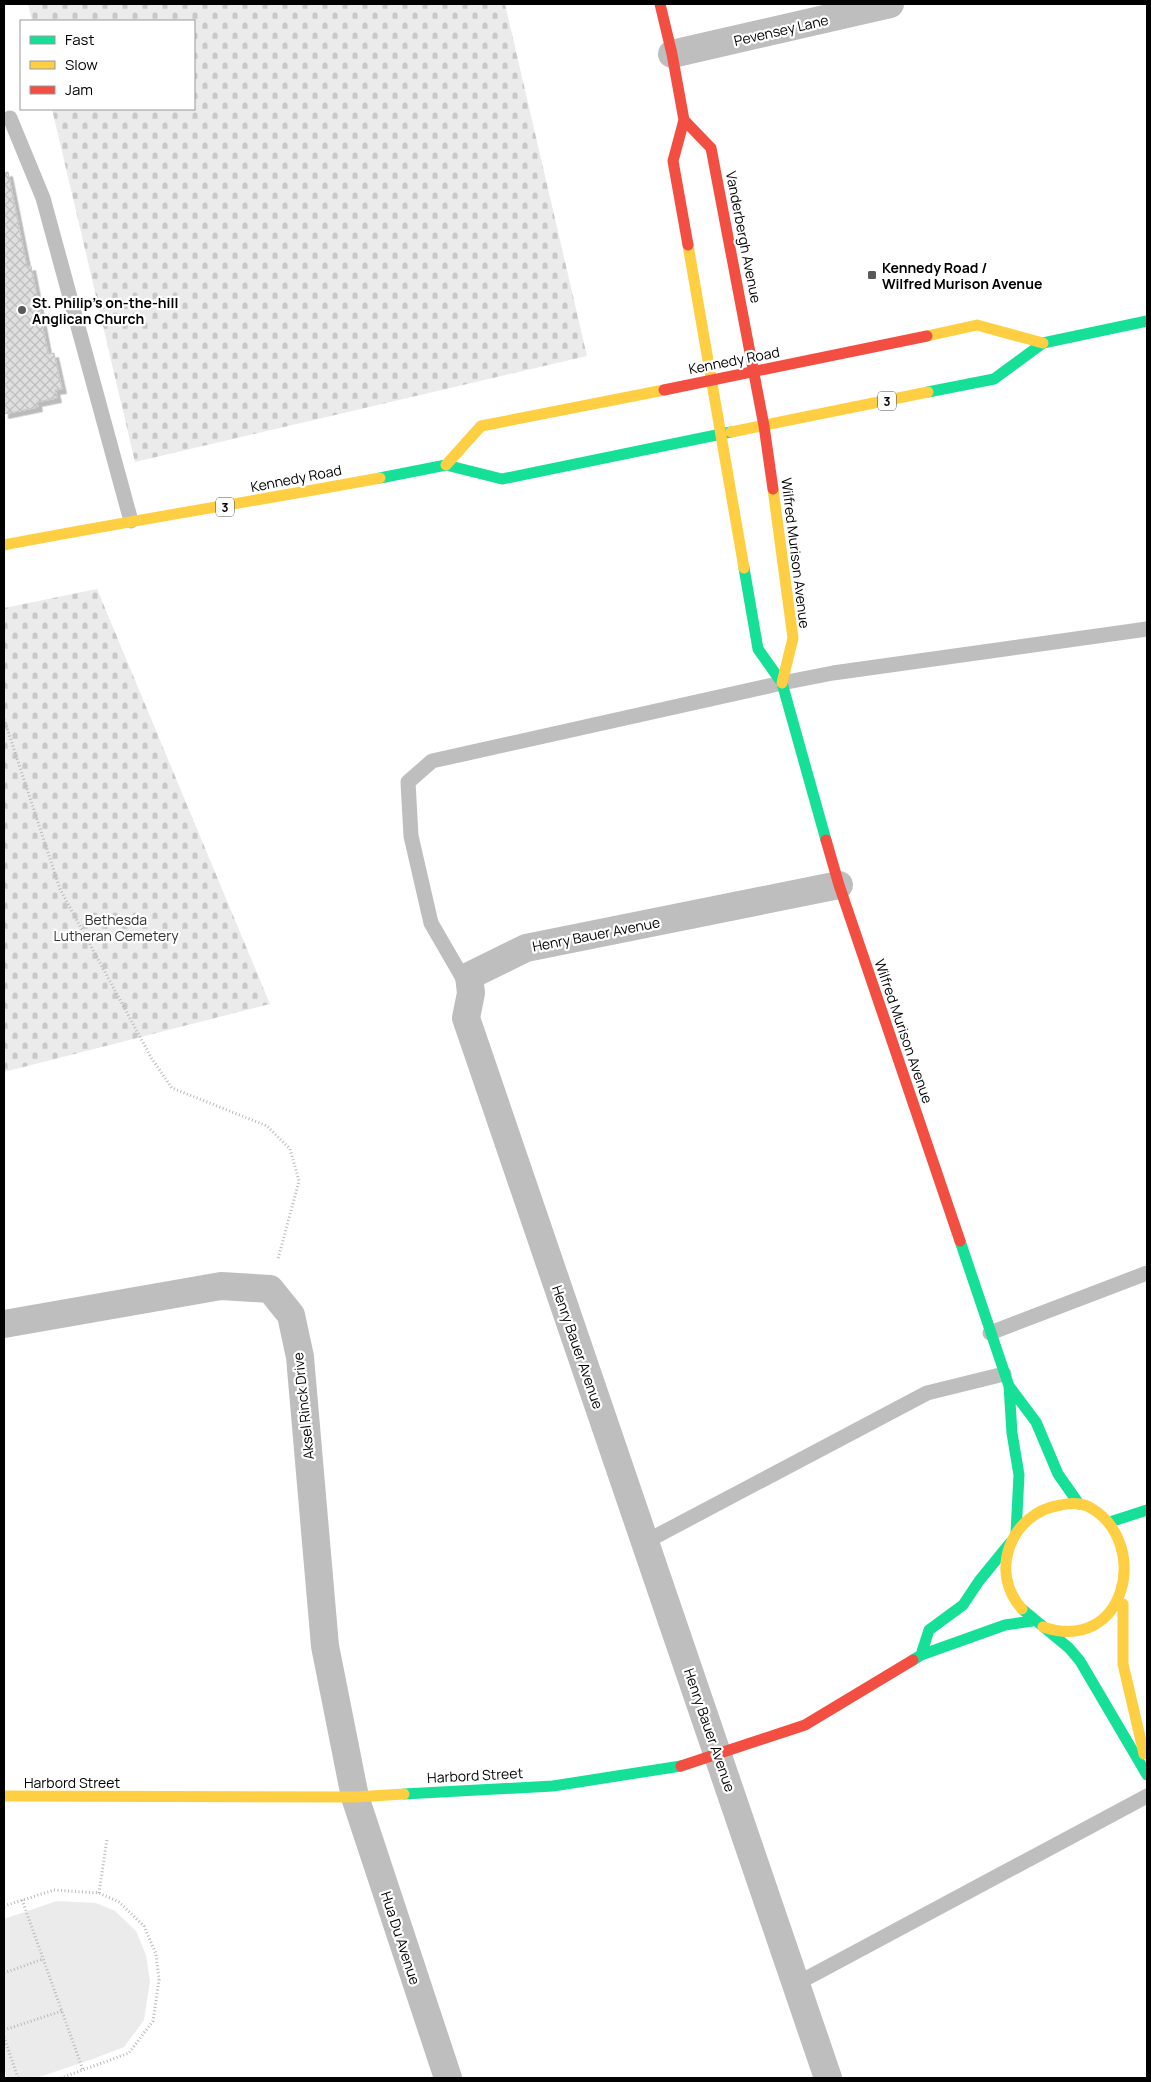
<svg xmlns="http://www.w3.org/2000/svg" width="1151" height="2082" font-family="Manrope,sans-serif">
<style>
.cemetery{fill:url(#cemetery-stones)}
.park{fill:#ebebeb}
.building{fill:url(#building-cross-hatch);stroke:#c6c6c6;filter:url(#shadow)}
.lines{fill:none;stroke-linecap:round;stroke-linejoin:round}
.path{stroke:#b9b9b9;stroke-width:3;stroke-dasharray:1 2.5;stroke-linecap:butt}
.lane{stroke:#bebebe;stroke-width:15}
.street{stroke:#bebebe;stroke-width:28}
.fast{stroke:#16e098;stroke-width:11}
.slow{stroke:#ffcf43;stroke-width:11}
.jam{stroke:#f24e42;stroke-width:11}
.poi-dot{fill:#595959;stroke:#fff;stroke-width:2}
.labels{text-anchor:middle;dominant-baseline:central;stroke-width:4.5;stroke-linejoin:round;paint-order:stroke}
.shield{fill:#fff;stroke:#4c4c4c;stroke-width:1}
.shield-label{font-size:12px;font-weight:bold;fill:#000}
.street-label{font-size:14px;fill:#000;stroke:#fff}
.poi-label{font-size:14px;font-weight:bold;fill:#000;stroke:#fff;text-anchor:start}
.park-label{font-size:14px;fill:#323232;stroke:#fff}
</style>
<defs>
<pattern id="cemetery-stones" width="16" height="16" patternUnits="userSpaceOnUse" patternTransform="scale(1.25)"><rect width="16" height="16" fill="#ebebeb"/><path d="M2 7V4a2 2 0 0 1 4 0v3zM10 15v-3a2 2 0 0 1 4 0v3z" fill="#c8c8c8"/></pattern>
<pattern id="building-cross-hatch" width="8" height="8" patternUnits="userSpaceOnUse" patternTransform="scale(1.25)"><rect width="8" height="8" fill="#dfdfdf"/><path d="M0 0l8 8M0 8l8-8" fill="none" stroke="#bebebe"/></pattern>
<filter id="shadow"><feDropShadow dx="4.5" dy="4.5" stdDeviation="0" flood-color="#0004"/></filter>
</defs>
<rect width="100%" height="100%" fill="#fff"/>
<path class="cemetery" d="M 28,4 L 505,4 L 587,356 L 135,462 L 52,109 L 194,109 L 194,21 L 32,21 Z
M 97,589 L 270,1004 L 4,1072 L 4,608 Z"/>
<path class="park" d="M 57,1901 L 96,1903 L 115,1911 L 136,1931 L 146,1955 L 150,1981 L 144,2020 L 124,2047 L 93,2059 L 36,2078 L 7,2078 L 4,2068 L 4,1919 Z"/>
<path class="building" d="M 8,172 L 27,267 L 31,266 L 48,354 L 54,353 L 62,389 L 55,390 L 57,398 L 37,402 L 38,407 L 4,414 L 4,173 Z"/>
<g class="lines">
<path class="path" d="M 4,719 L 60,889 L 152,1059 L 172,1088 L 267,1126 L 290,1149 L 299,1181 L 278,1259
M 99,1893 L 107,1839
M 22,1900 L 83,2070
M 4,1906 L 54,1890 L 99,1893 L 119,1902 L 144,1926 L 156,1954 L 159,1980 L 153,2021 L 129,2053 L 61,2078
M 4,1973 L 43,1959
M 4,2030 L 62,2011
M 4,2037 L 18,2078"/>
<path class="lane" d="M 10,118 L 43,198 L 131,521
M 468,987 L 431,923 L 411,836 L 408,782 L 432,761 L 782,683 L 833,673 L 1147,629
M 990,1333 L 1147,1273
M 645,1542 L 927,1393 L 1004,1374
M 796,1984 L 1147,1796"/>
<path class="street" d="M 672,54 L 890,4
M 4,1324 L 221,1286 L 270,1289 L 291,1315 L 300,1357 L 325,1646 L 355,1797 L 448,2078
M 828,2078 L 466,1018 L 471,993 L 469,976 L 526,948 L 839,885"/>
<path class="fast" d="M 928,392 L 994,379 L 1043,343 L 1147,321
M 380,478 L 446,465 L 502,479 L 731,432
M 744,568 L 758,649 L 782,683 L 826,840
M 960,1241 L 1009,1386 L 1012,1433 L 1019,1475 L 1016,1533
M 1009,1386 L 1036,1422 L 1058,1474 L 1079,1504
M 1113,1521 L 1147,1510
M 1022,1609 L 1069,1648 L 1080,1661 L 1147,1775
M 921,1655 L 929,1630 L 963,1605 L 979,1581 L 1010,1543
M 913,1660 L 921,1655 L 1005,1625 L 1032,1621
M 404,1794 L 553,1786 L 681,1766"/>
<path class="slow" d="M 688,245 L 744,568
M 927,336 L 977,325 L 1043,343
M 731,432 L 928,392
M 446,465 L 481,426 L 664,390
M 773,489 L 793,638 L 782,683
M 4,545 C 129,521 255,501 380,478
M 1123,1604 L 1123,1664 L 1144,1754
M 1022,1609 C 988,1572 1011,1512 1061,1505 C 1070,1503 1082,1503 1091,1508 C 1151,1543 1126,1655 1043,1627
M 4,1796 L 355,1797 L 404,1794"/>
<path class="jam" d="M 660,4 L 672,54 L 684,120 L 673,161 L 688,245
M 684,120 L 711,148 L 764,426 L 773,489
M 664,390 L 927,336
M 826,840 L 839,885 L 960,1241
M 681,1766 L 805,1725 L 913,1660"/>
</g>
<g class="poi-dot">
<rect x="867" y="270" width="10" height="10" rx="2.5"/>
<circle cx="22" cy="310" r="5"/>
</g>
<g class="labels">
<g class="shield">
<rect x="878" y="391.5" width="18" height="19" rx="4"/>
<rect x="216" y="497.5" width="18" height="19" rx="4"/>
</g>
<g class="shield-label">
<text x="887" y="401">3</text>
<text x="225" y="507">3</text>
</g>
<g class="street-label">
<text transform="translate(781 30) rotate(-13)">Pevensey Lane</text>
<text transform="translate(744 237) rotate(79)">Vanderbergh Avenue</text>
<text transform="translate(734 360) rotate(-11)">Kennedy Road</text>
<text transform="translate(296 478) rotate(-11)">Kennedy Road</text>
<text transform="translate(796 553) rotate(83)">Wilfred Murison Avenue</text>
<text transform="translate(596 934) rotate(-11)">Henry Bauer Avenue</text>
<text transform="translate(904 1031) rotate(71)">Wilfred Murison Avenue</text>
<text transform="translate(578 1347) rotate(71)">Henry Bauer Avenue</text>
<text transform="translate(303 1406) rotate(-96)">Aksel Rinck Drive</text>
<text transform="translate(710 1730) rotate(71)">Henry Bauer Avenue</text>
<text transform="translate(475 1775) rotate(-3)">Harbord Street</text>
<text x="72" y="1782">Harbord Street</text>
<text transform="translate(401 1938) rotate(72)">Hua Du Avenue</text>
</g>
<g class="poi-label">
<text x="882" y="267">Kennedy Road /<tspan x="882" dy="16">Wilfred Murison Avenue</tspan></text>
<text x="32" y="302">St. Philip's on-the-hill<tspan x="32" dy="16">Anglican Church</tspan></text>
</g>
<g class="park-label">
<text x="116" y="919">Bethesda<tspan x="116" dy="16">Lutheran Cemetery</tspan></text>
</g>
</g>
<rect width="1151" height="2082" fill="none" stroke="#000000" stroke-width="10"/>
<rect x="20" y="20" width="175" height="90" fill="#ffffff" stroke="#999999"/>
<rect x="30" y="36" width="25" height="8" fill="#16e098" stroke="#999999"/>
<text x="65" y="45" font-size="15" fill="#000000">Fast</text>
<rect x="30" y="61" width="25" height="8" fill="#ffcf43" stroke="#999999"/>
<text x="65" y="70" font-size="15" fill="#000000">Slow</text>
<rect x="30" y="86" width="25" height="8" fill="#f24e42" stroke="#999999"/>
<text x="65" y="95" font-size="15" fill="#000000">Jam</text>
</svg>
